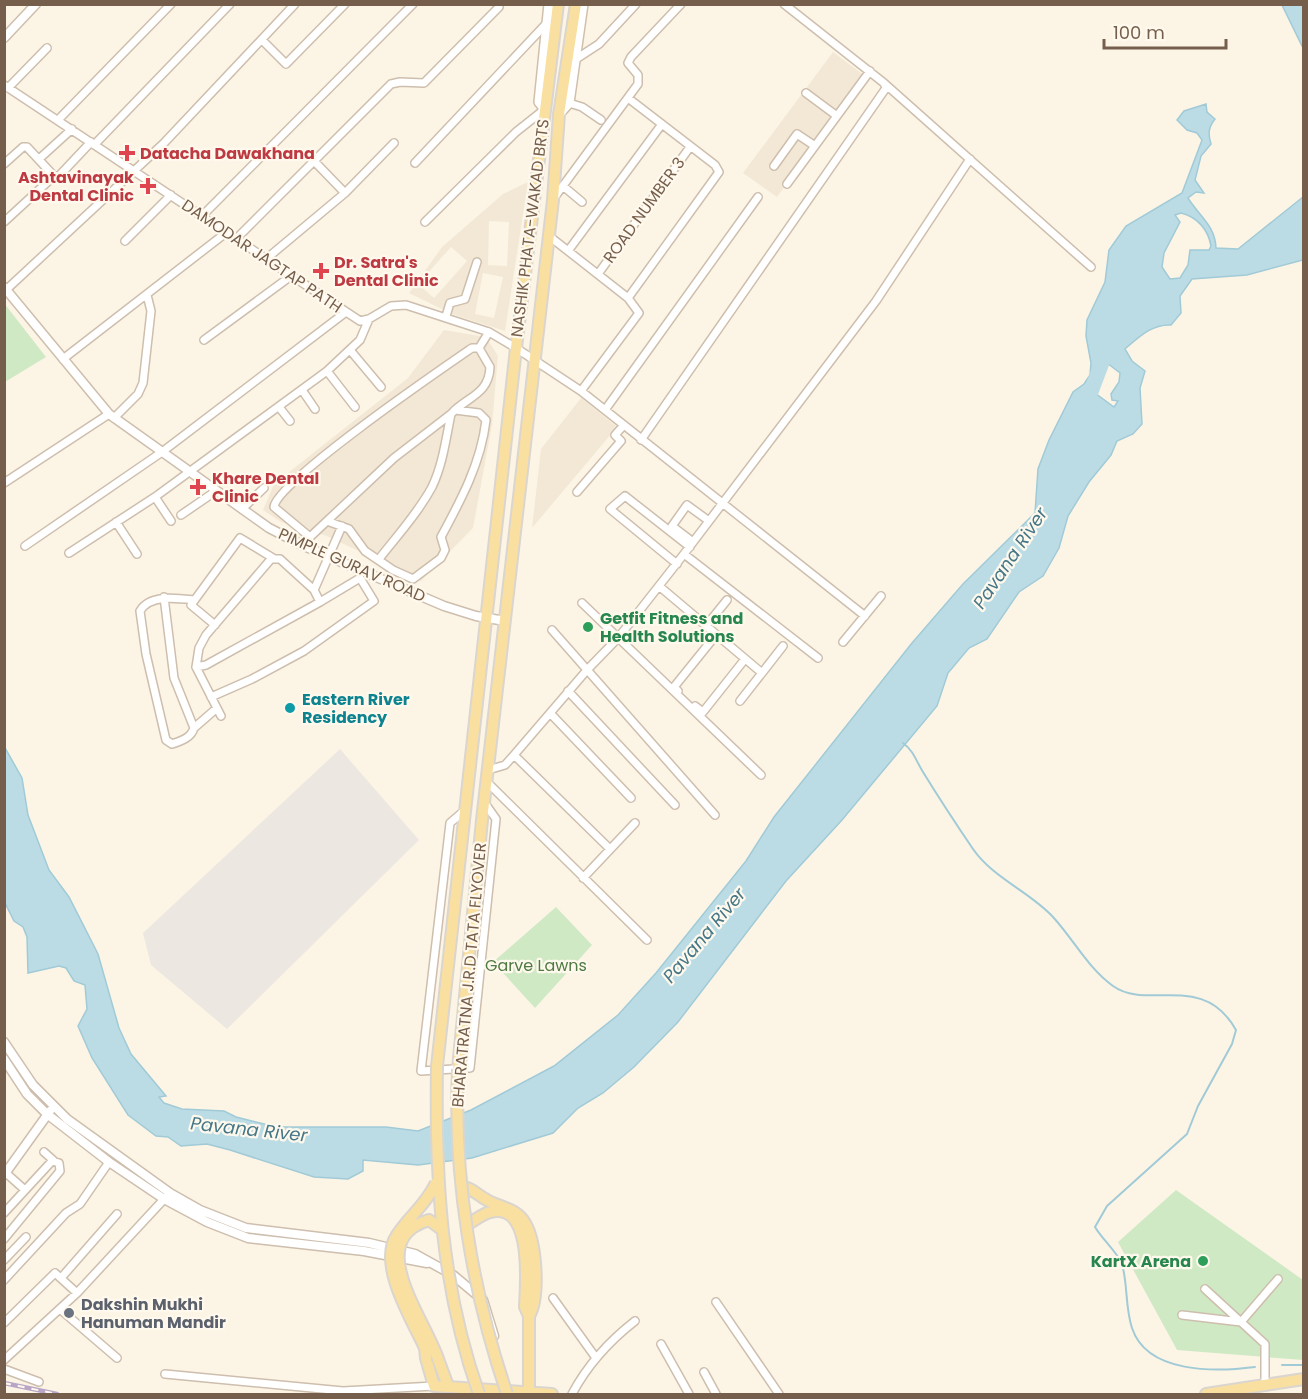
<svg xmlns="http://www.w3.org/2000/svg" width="1308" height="1399" font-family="Poppins,sans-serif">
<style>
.residential{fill:#f3e8d5;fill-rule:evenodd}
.industrial{fill:#ece7e0}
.green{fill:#d0e9c5}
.water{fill:#bbdce5;stroke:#a1cad7;stroke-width:1.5;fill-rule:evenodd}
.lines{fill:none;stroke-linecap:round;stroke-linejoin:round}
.stream{stroke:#a1cad7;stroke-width:2}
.river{stroke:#bbdce5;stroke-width:15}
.minor-casing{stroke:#cebead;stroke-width:10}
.tertiary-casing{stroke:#cebead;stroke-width:11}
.secondary-casing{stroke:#d0bfaa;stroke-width:12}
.primary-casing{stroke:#dbd5d0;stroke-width:14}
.minor{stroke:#fff;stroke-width:7}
.tertiary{stroke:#fff;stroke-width:8}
.secondary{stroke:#fff;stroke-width:9}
.primary{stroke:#f9e0a0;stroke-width:10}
.rail-casing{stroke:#b9a5c6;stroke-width:4.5}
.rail{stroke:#fff9ed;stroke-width:2;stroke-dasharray:7;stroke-linecap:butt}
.primary-bridge-casing{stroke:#dbd5d0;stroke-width:14;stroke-linecap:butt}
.primary-bridge{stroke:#f9e0a0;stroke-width:10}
.health-dot{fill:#e0444e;stroke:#fff9ed;stroke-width:2}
.leisure-dot{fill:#2e9e5b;stroke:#fff9ed;stroke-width:2}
.culture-dot{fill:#0f9aa8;stroke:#fff9ed;stroke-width:2}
.worship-dot{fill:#6b7280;stroke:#fff9ed;stroke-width:2}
.labels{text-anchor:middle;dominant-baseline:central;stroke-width:4.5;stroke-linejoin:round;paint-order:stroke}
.health-label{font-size:16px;font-weight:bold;fill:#be3a42;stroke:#fff9ed;text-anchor:start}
.street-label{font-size:16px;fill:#755e4b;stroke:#fff9ed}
.leisure-label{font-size:16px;font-weight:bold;fill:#27864d;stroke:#fff9ed;text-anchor:start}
.culture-label{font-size:16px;font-weight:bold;fill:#0d838f;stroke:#fff9ed;text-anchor:start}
.park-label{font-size:16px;fill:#4f7a43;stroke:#fff9ed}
.worship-label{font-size:16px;font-weight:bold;fill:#5b616d;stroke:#fff9ed;text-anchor:start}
.water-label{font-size:18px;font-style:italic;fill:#457788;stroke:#fff9ed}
</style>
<rect width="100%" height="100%" fill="#fcf5e6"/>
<path class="residential" d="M 833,52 L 865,76 L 777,197 L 743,173 Z
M 528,182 L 505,331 L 452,314 L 409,293 L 442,247 L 503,194 ZM 489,221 L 509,222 L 507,266 L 488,265 ZM 451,247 L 467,261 L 434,298 L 418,284 ZM 483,273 L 503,277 L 494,318 L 475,314 Z
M 444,330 L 486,337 L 498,356 L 492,425 L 473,528 L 421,581 L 327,536 L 281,522 L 263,510 L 274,484 L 408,378 Z
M 581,398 L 617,427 L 532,528 L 541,449 Z"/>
<path class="industrial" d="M 340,749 L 419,840 L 227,1029 L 151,965 L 143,933 Z"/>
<path class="green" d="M 4,303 L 46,357 L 5,382 L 4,382 Z
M 556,907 L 592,945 L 535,1008 L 493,962 Z
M 1176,1190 L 1303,1280 L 1303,1360 L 1177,1350 L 1118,1242 Z"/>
<path class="water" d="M 1282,5 L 1303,5 L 1303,47 L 1302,46 Z
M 1206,104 L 1207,112 L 1215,119 C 1208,128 1208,134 1211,144 L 1201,156 L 1195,180 L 1204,193 L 1196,192 L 1188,198 C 1199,216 1215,225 1216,248 L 1238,249 L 1303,197 L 1303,260 L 1247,275 L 1192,279 L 1180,296 L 1181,313 L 1171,325 C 1152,324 1139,337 1125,349 L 1132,361 L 1145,371 L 1140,388 L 1142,424 L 1133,434 L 1117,441 L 1111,455 L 1089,482 L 1068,516 L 1059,548 L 1043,576 L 1019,592 L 987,639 L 969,648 L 948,673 L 937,706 L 842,820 L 786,881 L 678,1022 L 634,1067 L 603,1093 L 578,1108 L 553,1133 L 472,1158 L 418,1165 L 363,1160 L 363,1171 L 348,1179 L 314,1177 L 230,1150 L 207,1144 L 181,1146 L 168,1137 L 156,1136 L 128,1115 L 92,1058 L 78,1026 L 87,1009 L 85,985 L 74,981 L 66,968 L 59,966 L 28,973 L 27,937 L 23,927 L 14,921 L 5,903 L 4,746 L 22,778 L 28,815 L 49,870 L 69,897 L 98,954 L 119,1028 L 131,1054 L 166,1096 L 159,1097 L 164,1103 L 182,1109 L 224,1111 L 236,1117 L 276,1127 L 386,1127 L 418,1131 L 471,1110 L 554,1066 L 618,1015 L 656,973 L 746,861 L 774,817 L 912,643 L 963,584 L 1035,513 L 1038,469 L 1049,440 L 1073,392 L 1084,384 L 1090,375 L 1091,363 L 1086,336 L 1087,320 L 1105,282 L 1109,250 L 1126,226 L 1182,193 L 1202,140 L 1197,133 L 1187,130 L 1177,120 L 1184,111 ZM 1181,213 C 1197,217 1208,229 1211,246 L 1209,250 L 1190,250 L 1188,265 L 1180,278 L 1170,279 L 1162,267 L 1164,253 L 1180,222 L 1175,215 ZM 1107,363 L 1120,373 L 1119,382 L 1111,394 L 1112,400 L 1118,401 L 1114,407 L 1095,393 C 1093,382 1095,367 1107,363 Z"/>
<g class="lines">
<path class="stream" d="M 903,743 C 914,751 916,761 923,772 C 939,798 956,824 973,849 C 993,878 1030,892 1053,917 C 1074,940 1088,968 1113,986 C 1148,1011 1203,971 1236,1030 L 1232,1044 L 1198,1106 L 1187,1134 L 1107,1206 L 1095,1227 C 1102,1239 1117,1252 1122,1264 C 1128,1285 1125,1307 1132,1328 C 1147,1374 1216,1372 1255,1367
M 1282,1365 L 1304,1365"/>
<path class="river" d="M 1089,397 L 1106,352"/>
<g class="minor-casing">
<path id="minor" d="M 784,4 L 884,83 L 1091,267
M 262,40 L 286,64 L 345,4
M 576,59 L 599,44 L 636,4
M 4,85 L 360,321 L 369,319 L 391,306 L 406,305 L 489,332 L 516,348 L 581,391 L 865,616
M 8,88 L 47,48
M 806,93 L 837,116
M 628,98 L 715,165 L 719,172 L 628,298
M 569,103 L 582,107 L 601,120
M 58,120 L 171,4
M 95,144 L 230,4
M 39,159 L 72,129
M 314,161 L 345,193
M 415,163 L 546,24
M 4,164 L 23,147 L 27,147 L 54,176 L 4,222
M 774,166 L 797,134 L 815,146
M 58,177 L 91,142
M 787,184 L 870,71
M 563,186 L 582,202
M 554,198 L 638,84 L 638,75 L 628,63 L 631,57 L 681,4
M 202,216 L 413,4
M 425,222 L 516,132 L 545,109
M 549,236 L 628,298 L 639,313 L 581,391
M 236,239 L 391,84 L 400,82 L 424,83 L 499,7 L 498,4
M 125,241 L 171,195
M 568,251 L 662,124
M 266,259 L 345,193 L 394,143
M 598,274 L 690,147
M 7,289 L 164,143 L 295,4
M 446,316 L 450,303 L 465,299 L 477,262
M 204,340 L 291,276
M 350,350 L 381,387
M 63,359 L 227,232
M 327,371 L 355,407
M 302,390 L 315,409
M 279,407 L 290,421
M 455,410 L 479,413 L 486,420 C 481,463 461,500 441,537 L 445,550 L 441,558 L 413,579 L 393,570 L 365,551 L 349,529 L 327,521 L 310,537 L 274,507 C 276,482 443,368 472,348 L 479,348 L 489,332
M 605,410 L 758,197
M 114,418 L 138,394 L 143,383 L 151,311 L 147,295
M 641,440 L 886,88 L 884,83
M 4,483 L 109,414
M 577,492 L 621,441 L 615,435 L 624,425
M 155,497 L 171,521
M 242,509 L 264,488
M 181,515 L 216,491
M 327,521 L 394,458 L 451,414
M 116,522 L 137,554
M 693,542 L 672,526 L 687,505 L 709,521
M 25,546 L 162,452 L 346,312
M 69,553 L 155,497 L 327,371 L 360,340 L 369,319
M 684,554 L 818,658
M 379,559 C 397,536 418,513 432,487 C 443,464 446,438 451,414 C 466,397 489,395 490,367 L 479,348
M 677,564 L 610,509 L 625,496 L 690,547
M 659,586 L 762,673 L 783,646
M 314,590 L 320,602 L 206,665 L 196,667 L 199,648 L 206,635 L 271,559 L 280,559 L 314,590 L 342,526
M 164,597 L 174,678 L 194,728 L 217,708
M 582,603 L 761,775
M 215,625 L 191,605 L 240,538 L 273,558
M 706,626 L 727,600
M 552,630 L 715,815
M 843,642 L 881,596
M 196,667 L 221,716
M 568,691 L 675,805
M 678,691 L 674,687 L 716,635
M 211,697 L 252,679 L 304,651 L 374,601 L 360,578 L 320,602
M 740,701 L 762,673
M 695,706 L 703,712 L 745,659
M 550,713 L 631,798
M 194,728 C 191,738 181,741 172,744 L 166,740 L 146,654 L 140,611 C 150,594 177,598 194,600
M 514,755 L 610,849
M 488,770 L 505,765 L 514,755 L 587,670 L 618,638 L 684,554 L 876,301 L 970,159
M 487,782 L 647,940
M 464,811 L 450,823 L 421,1071 L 470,1068 L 496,819 L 484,802
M 583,878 L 635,823
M 44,1152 L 53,1160
M 6,1173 L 25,1190
M 4,1213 L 52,1161 L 59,1163 L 60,1171 L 4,1239
M 4,1260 L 26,1237
M 61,1278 L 117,1214
M 4,1280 L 66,1213 L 80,1204 L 109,1162
M 1205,1289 L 1265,1344 L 1265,1384
M 553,1298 L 596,1358
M 716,1302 L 779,1394
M 61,1310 L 117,1358
M 1182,1315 L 1241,1322 L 1278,1279
M 4,1323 L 55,1273 L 77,1293
M 661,1344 L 689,1394
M 4,1360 L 77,1293 L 166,1197
M 4,1369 L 39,1382
M 704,1372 L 716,1394
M 165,1374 L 343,1391 L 434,1386
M 572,1394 C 588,1364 608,1342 635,1321"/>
</g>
<g class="tertiary-casing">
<path id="tertiary" d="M 4,38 L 36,4
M 4,287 L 109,414 L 269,528 L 304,546 L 444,606 L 476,616 L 505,621
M 4,1042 L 33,1085 L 67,1119 L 170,1193 L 200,1210 L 246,1228 L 369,1243 L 415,1254 L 453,1275 L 483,1300 L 494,1336
M 4,1059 L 27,1094 L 47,1114 L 109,1162 L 164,1199 L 207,1222 L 248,1238 L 364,1251 L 427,1263
M 4,1175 L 50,1111"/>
</g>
<g class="secondary-casing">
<path id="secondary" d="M 545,109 L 539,102 L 549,4
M 559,114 L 569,103 L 583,4"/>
</g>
<g class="primary-casing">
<path id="primary" d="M 437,1066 L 516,348 L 558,4
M 458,1069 L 482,820 L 553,200 L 559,114 L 576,4
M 463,1187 C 474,1189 477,1195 487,1200 C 499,1207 514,1208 523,1220 C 537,1239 540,1297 529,1316 L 529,1391
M 467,1225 C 473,1221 480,1216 487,1213 C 534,1197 526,1284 525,1307 L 529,1316
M 426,1358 L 434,1386 L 552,1394
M 438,1359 L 448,1386
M 1206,1394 L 1304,1379"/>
</g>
<use href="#minor" class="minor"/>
<use href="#tertiary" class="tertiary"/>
<use href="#secondary" class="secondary"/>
<use href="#primary" class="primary"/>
<g class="rail-casing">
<path id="rail" d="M 4,1383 L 57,1394"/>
</g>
<use href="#rail" class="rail"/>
<g class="primary-bridge-casing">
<path id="primary-bridge" d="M 437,1066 C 435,1179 441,1287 479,1394
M 458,1069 C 453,1178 472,1291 507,1394
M 426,1358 L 425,1348 C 412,1320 377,1264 397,1235 C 410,1215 425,1206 436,1183
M 438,1359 C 425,1319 362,1240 429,1220 L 441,1229"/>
</g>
<use href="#primary-bridge" class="primary-bridge"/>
</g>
<g class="health-dot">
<path d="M124 144h6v6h6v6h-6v6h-6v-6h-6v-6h6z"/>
<path d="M145 177h6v6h6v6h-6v6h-6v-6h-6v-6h6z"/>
<path d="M318 262h6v6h6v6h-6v6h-6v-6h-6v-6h6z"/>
<path d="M195 478h6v6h6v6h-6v6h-6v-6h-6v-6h6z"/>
</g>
<g class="leisure-dot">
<circle cx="588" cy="627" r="6"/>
<circle cx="1203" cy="1261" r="6"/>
</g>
<circle class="culture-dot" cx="290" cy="708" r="6"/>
<circle class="worship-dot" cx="69" cy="1313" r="6"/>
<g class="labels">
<g class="health-label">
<text x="140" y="153">Datacha Dawakhana</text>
<text x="134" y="177" text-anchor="end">Ashtavinayak<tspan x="134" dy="18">Dental Clinic</tspan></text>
<text x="334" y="262">Dr. Satra's<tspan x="334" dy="18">Dental Clinic</tspan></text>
<text x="212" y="478">Khare Dental<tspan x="212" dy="18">Clinic</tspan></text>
</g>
<g class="street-label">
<text transform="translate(644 210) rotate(-54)">ROAD NUMBER 3</text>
<text transform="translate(530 228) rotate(-83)">NASHIK PHATA-WAKAD BRTS</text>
<text transform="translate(262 256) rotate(34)">DAMODAR JAGTAP PATH</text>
<text transform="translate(352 565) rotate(24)">PIMPLE GURAV ROAD</text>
<text transform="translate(469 975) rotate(-85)">BHARATRATNA J.R.D TATA FLYOVER</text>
</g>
<g class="leisure-label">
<text x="600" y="618">Getfit Fitness and<tspan x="600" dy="18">Health Solutions</tspan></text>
<text x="1191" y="1261" text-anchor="end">KartX Arena</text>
</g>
<g class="culture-label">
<text x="302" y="699">Eastern River<tspan x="302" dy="18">Residency</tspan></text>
</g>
<g class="park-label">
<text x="536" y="965">Garve Lawns</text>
</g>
<g class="worship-label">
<text x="81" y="1304">Dakshin Mukhi<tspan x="81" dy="18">Hanuman Mandir</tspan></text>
</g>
<g class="water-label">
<text transform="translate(1010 558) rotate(-56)">Pavana River</text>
<text transform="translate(704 935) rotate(-50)">Pavana River</text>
<text transform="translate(249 1129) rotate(6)">Pavana River</text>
</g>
</g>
<rect width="1308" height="1399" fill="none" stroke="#755e4b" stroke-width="12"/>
<path d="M1104 39v9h122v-9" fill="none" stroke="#755e4b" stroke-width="3"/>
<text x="1113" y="39" font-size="18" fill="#755e4b" stroke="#fff9ed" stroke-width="4.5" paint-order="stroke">100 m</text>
</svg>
